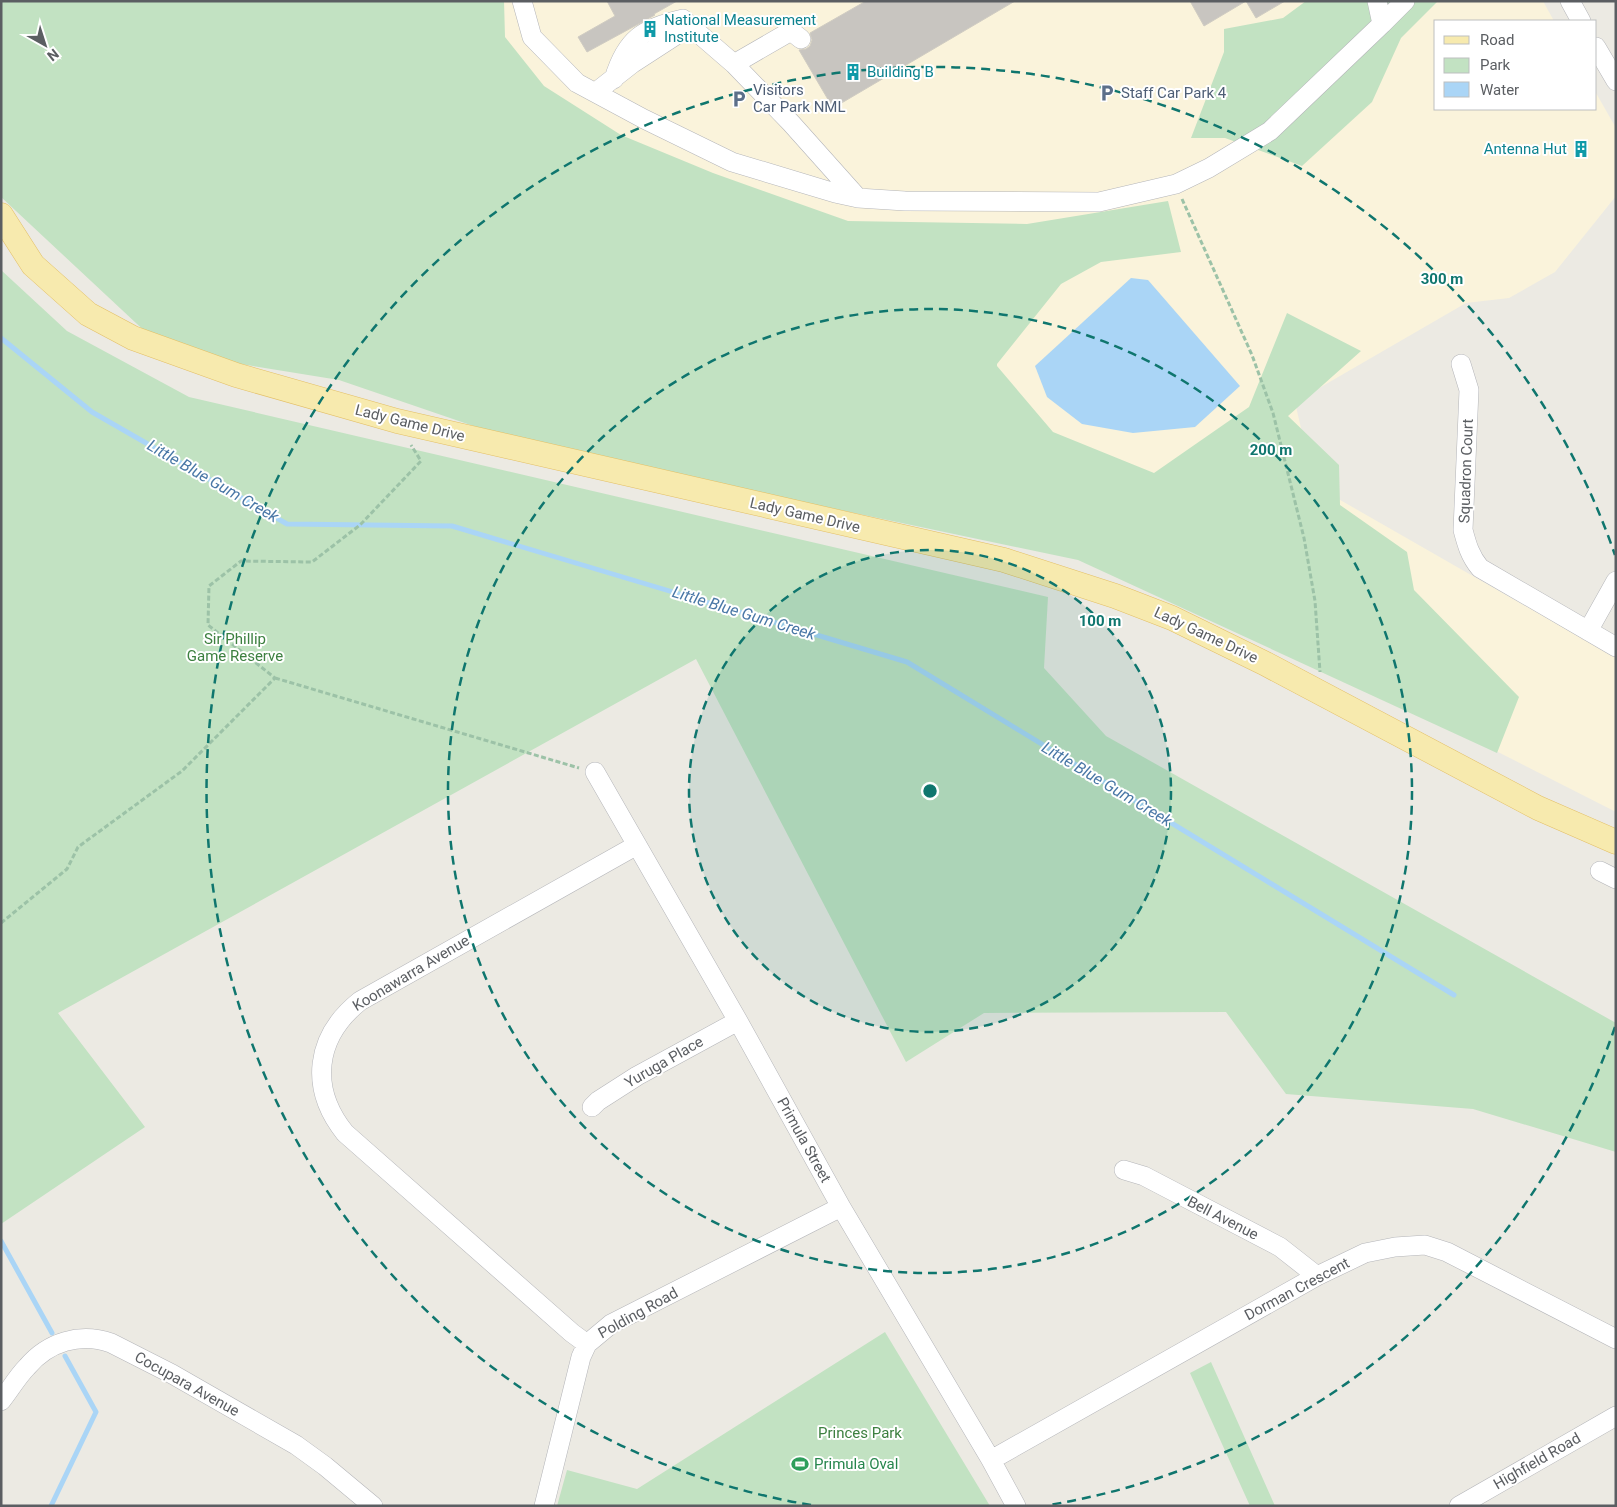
<svg xmlns="http://www.w3.org/2000/svg" width="1617" height="1507" font-family="Roboto,sans-serif">
<style>
.commercial{fill:#faf3db}
.green{fill:#c2e2c2}
.water{fill:#aad5f6}
.lines{fill:none;stroke-linecap:round;stroke-linejoin:round}
.stream{stroke:#aad5f6;stroke-width:5}
.building{fill:#c8c5c0;stroke:#d0ccc2}
.minor-casing{stroke:#b4b5b9;stroke-width:20}
.major-casing{stroke:#e3bf66;stroke-width:25}
.path{stroke:#9cc2a7;stroke-width:3;stroke-dasharray:5 2.5;stroke-linecap:butt}
.minor{stroke:#fff;stroke-width:19}
.major{stroke:#f7eaae;stroke-width:24}
.ring{fill:none;stroke:#0f766e;stroke-width:2.5;stroke-dasharray:9 6}
.labels{text-anchor:middle;dominant-baseline:central;stroke-width:4;stroke-linejoin:round;paint-order:stroke}
.culture-label{font-size:15px;fill:#0d838f;stroke:#fff;text-anchor:start}
.service-label{font-size:15px;fill:#4e5e75;stroke:#fff;text-anchor:start}
.street-label{font-size:15px;fill:#5b5e62;stroke:#fff}
.park-label{font-size:15px;fill:#3d8040;stroke:#fff}
.leisure-label{font-size:15px;fill:#27864d;stroke:#fff;text-anchor:start}
.water-label{font-size:16px;font-style:italic;fill:#4977a6;stroke:#fff}
.centre{fill:#0f766e;stroke:#fff;stroke-width:2.5}
.ring-label{font-size:15px;text-anchor:middle;font-weight:bold;fill:#0f766e;stroke:#fff;stroke-width:4;stroke-linejoin:round;paint-order:stroke}
</style>
<rect width="100%" height="100%" fill="#eceae3"/>
<path class="commercial" d="M 368,1 L 1543,1 L 1554,21 L 1436,21 L 1436,109 L 1596,109 L 1596,93 L 1616,128 L 1616,196 L 1555,272 L 1509,298 L 1466,303 L 1295,402 L 1314,485 L 1616,658 L 1616,812 L 1441,723 Z"/>
<path class="green" d="M 1,1 L 504,1 L 505,37 L 544,86 L 621,135 L 713,173 L 848,221 L 1027,224 L 1168,201 L 1181,252 L 1101,262 L 1061,284 L 997,364 L 997,366 L 1053,432 L 1154,473 L 1249,407 L 1287,313 L 1361,351 L 1288,416 L 1339,465 L 1340,505 L 1407,552 L 1414,590 L 1519,697 L 1497,753 L 1078,560 L 526,444 L 339,380 L 167,352 L 1,197 Z
M 1306,1 L 1438,1 L 1401,38 L 1372,102 L 1302,166 L 1225,138 L 1191,138 L 1224,52 L 1224,29 L 1283,18 Z
M 1,270 L 67,331 L 189,397 L 1048,597 L 1044,668 L 1106,736 L 1616,1023 L 1616,1152 L 1473,1109 L 1286,1094 L 1226,1012 L 984,1013 L 906,1062 L 696,659 L 58,1013 L 145,1127 L 1,1224 Z
M 885,1332 L 990,1506 L 557,1506 L 567,1470 L 637,1489 Z
M 1211,1362 L 1275,1506 L 1250,1506 L 1190,1373 Z"/>
<path class="water" d="M 1131,278 L 1148,280 L 1240,386 L 1195,427 L 1133,433 L 1082,424 L 1047,397 L 1035,366 Z"/>
<g class="lines">
<path class="stream" d="M 1,338 L 92,412 L 287,524 L 452,526 L 907,662 L 1454,995
M 1,1241 L 52,1333
M 51,1506 L 96,1412 L 65,1356"/>
</g>
<path class="building" d="M 607,1 L 677,1 L 654,14 L 655,15 L 587,52 L 578,37 L 615,16 Z
M 866,1 L 1015,1 L 833,108 L 799,50 L 806,49 L 810,46 L 812,40 L 810,33 Z
M 1190,1 L 1285,1 L 1256,18 L 1246,1 L 1204,26 Z"/>
<g class="lines">
<g class="minor-casing">
<path id="minor" d="M 522,1 L 532,37 L 577,83 L 644,119 L 732,162 L 835,193 L 858,198 L 905,201 L 1099,202 L 1176,184 L 1209,168 L 1270,131 L 1382,24 L 1377,1
M 1570,1 L 1581,21
M 1382,24 L 1405,1
M 1596,47 L 1616,81
M 734,64 L 791,31 L 801,39
M 614,79 C 626,39 643,28 683,19 L 690,26
M 596,92 L 633,63 L 690,26 L 734,64 L 791,123 L 858,198
M 1461,364 L 1469,390 L 1463,530 C 1467,545 1470,556 1480,568 L 1616,647
M 1588,631 L 1616,581
M 595,772 L 738,1021 L 841,1207 L 991,1460 L 1016,1506
M 1600,871 L 1616,879
M 592,1107 L 598,1101 L 637,1076 L 738,1021
M 1124,1170 L 1144,1176 L 1280,1247 L 1317,1276
M 587,1344 L 572,1333 L 345,1133 C 309,1088 315,1037 360,1001 L 637,845
M 1,1401 C 10,1390 17,1377 27,1367 C 48,1342 80,1332 111,1343 L 172,1374 L 296,1445 L 325,1466 L 373,1506
M 991,1460 L 1317,1276 L 1365,1253 L 1395,1247 L 1425,1245 L 1447,1252 L 1616,1339
M 544,1506 L 581,1357 L 587,1344 L 611,1324 L 841,1207
M 1459,1506 L 1616,1416"/>
</g>
<g class="major-casing">
<path id="major" d="M 1,215 L 33,265 L 88,314 L 133,338 L 236,375 L 397,421 L 1004,560 L 1115,596 L 1172,618 L 1264,663 L 1538,808 L 1616,842"/>
</g>
<path class="path" d="M 1182,199 L 1252,355 L 1273,413 L 1304,538 L 1315,601 L 1320,672
M 275,678 L 579,768
M 1,923 L 67,869 L 78,847 L 182,771 L 275,678 L 208,625 L 209,586 L 241,561 L 312,562 L 360,525 L 421,461 L 411,445"/>
<use href="#minor" class="minor"/>
<use href="#major" class="major"/>
</g>
<circle cx="930" cy="791" r="241" fill="#0f766e" fill-opacity=".12"/>
<g class="ring">
<circle cx="930" cy="791" r="241"/>
<circle cx="930" cy="791" r="482"/>
<path d="M1615 1027A724 724 0 0 1 1049 1505M811 1505A724 724 0 1 1 1615 555"/>
</g>
<defs>
<g id="building-bare" transform="scale(1.35)"><path d="M-4-6H4V6H1V3H-1V6H-4ZM-2.5-4.3h1.7v1.8h-1.7ZM.8-4.3h1.7v1.8H.8ZM-2.5-1h1.7V.8h-1.7ZM.8-1h1.7V.8H.8Z" fill="#0f9aa8" stroke="#fff" stroke-width="2.5" paint-order="stroke"/></g>
<g id="parking-bare" transform="scale(1.35)"><path d="M-3.5-5.5H1a3.5 3.5 0 0 1 0 7H-1V5.5H-3.5ZM-1-3.4V-.6H.8a1.4 1.4 0 0 0 0-2.8Z" fill="#5c6f8a" stroke="#fff" stroke-width="2.5" paint-order="stroke"/></g>
<g id="stadium-bare" transform="scale(1.35)"><path d="M0-5a6.5 5 0 1 0 0 10a6.5 5 0 1 0 0-10ZM-3.5-1.8h7v3.6h-7Z" fill="#2e9e5b" stroke="#fff" stroke-width="2.5" paint-order="stroke"/></g>
</defs>
<g fill-rule="evenodd">
<use href="#building-bare" x="650" y="29"/>
<use href="#building-bare" x="853" y="72"/>
<use href="#parking-bare" x="1107" y="93"/>
<use href="#parking-bare" x="739" y="99"/>
<use href="#building-bare" x="1581" y="149"/>
<use href="#stadium-bare" x="800" y="1464"/>
</g>
<g class="labels">
<g class="culture-label">
<text x="664" y="20">National Measurement<tspan x="664" dy="17">Institute</tspan></text>
<text x="867" y="72">Building B</text>
<text x="1567" y="149" text-anchor="end">Antenna Hut</text>
</g>
<g class="service-label">
<text x="753" y="90">Visitors<tspan x="753" dy="17">Car Park NML</tspan></text>
<text x="1121" y="93">Staff Car Park 4</text>
</g>
<g class="street-label">
<text transform="translate(410 423) rotate(14)">Lady Game Drive</text>
<text transform="translate(1466 471) rotate(-88)">Squadron Court</text>
<text transform="translate(805 515) rotate(13)">Lady Game Drive</text>
<text transform="translate(1206 635) rotate(25)">Lady Game Drive</text>
<text transform="translate(411 973) rotate(-31)">Koonawarra Avenue</text>
<text transform="translate(664 1062) rotate(-30)">Yuruga Place</text>
<text transform="translate(804 1140) rotate(61)">Primula Street</text>
<text transform="translate(1223 1218) rotate(27)">Bell Avenue</text>
<text transform="translate(1297 1289) rotate(-28)">Dorman Crescent</text>
<text transform="translate(638 1313) rotate(-29)">Polding Road</text>
<text transform="translate(187 1384) rotate(29)">Cocupara Avenue</text>
<text transform="translate(1537 1461) rotate(-30)">Highfield Road</text>
</g>
<g class="park-label">
<text x="235" y="639">Sir Phillip<tspan x="235" dy="17">Game Reserve</tspan></text>
<text x="860" y="1433">Princes Park</text>
</g>
<g class="leisure-label">
<text x="814" y="1464">Primula Oval</text>
</g>
<g class="water-label">
<text transform="translate(213 481) rotate(30)">Little Blue Gum Creek</text>
<text transform="translate(744 613) rotate(17)">Little Blue Gum Creek</text>
<text transform="translate(1107 784) rotate(31)">Little Blue Gum Creek</text>
</g>
</g>
<circle cx="930" cy="791" r="8" class="centre"/>
<g class="ring-label">
<text x="1442" y="284">300 m</text>
<text x="1271" y="455">200 m</text>
<text x="1100" y="626">100 m</text>
</g>
<rect width="1617" height="1507" fill="none" stroke="#5b5e62" stroke-width="5"/>
<rect x="1434" y="20" width="162" height="90" fill="#ffffff" stroke="#bdbfc0"/>
<rect x="1444" y="36" width="25" height="8" fill="#f7eaae" stroke="#bdbfc0"/>
<text x="1480" y="45" font-size="15" fill="#5b5e62">Road</text>
<rect x="1444" y="58" width="25" height="15" fill="#c2e2c2" stroke="#bdbfc0"/>
<text x="1480" y="70" font-size="15" fill="#5b5e62">Park</text>
<rect x="1444" y="82" width="25" height="15" fill="#aad5f6" stroke="#bdbfc0"/>
<text x="1480" y="95" font-size="15" fill="#5b5e62">Water</text>
<g transform="translate(45 45) rotate(141)" stroke="#ffffff" stroke-width="4" paint-order="stroke">
<path d="M0-4L9 19L0 12L-9 19Z" fill="#5b5e62"/>
<text y="-8" font-size="14" font-weight="bold" text-anchor="middle" fill="#5b5e62">N</text>
</g>
</svg>
